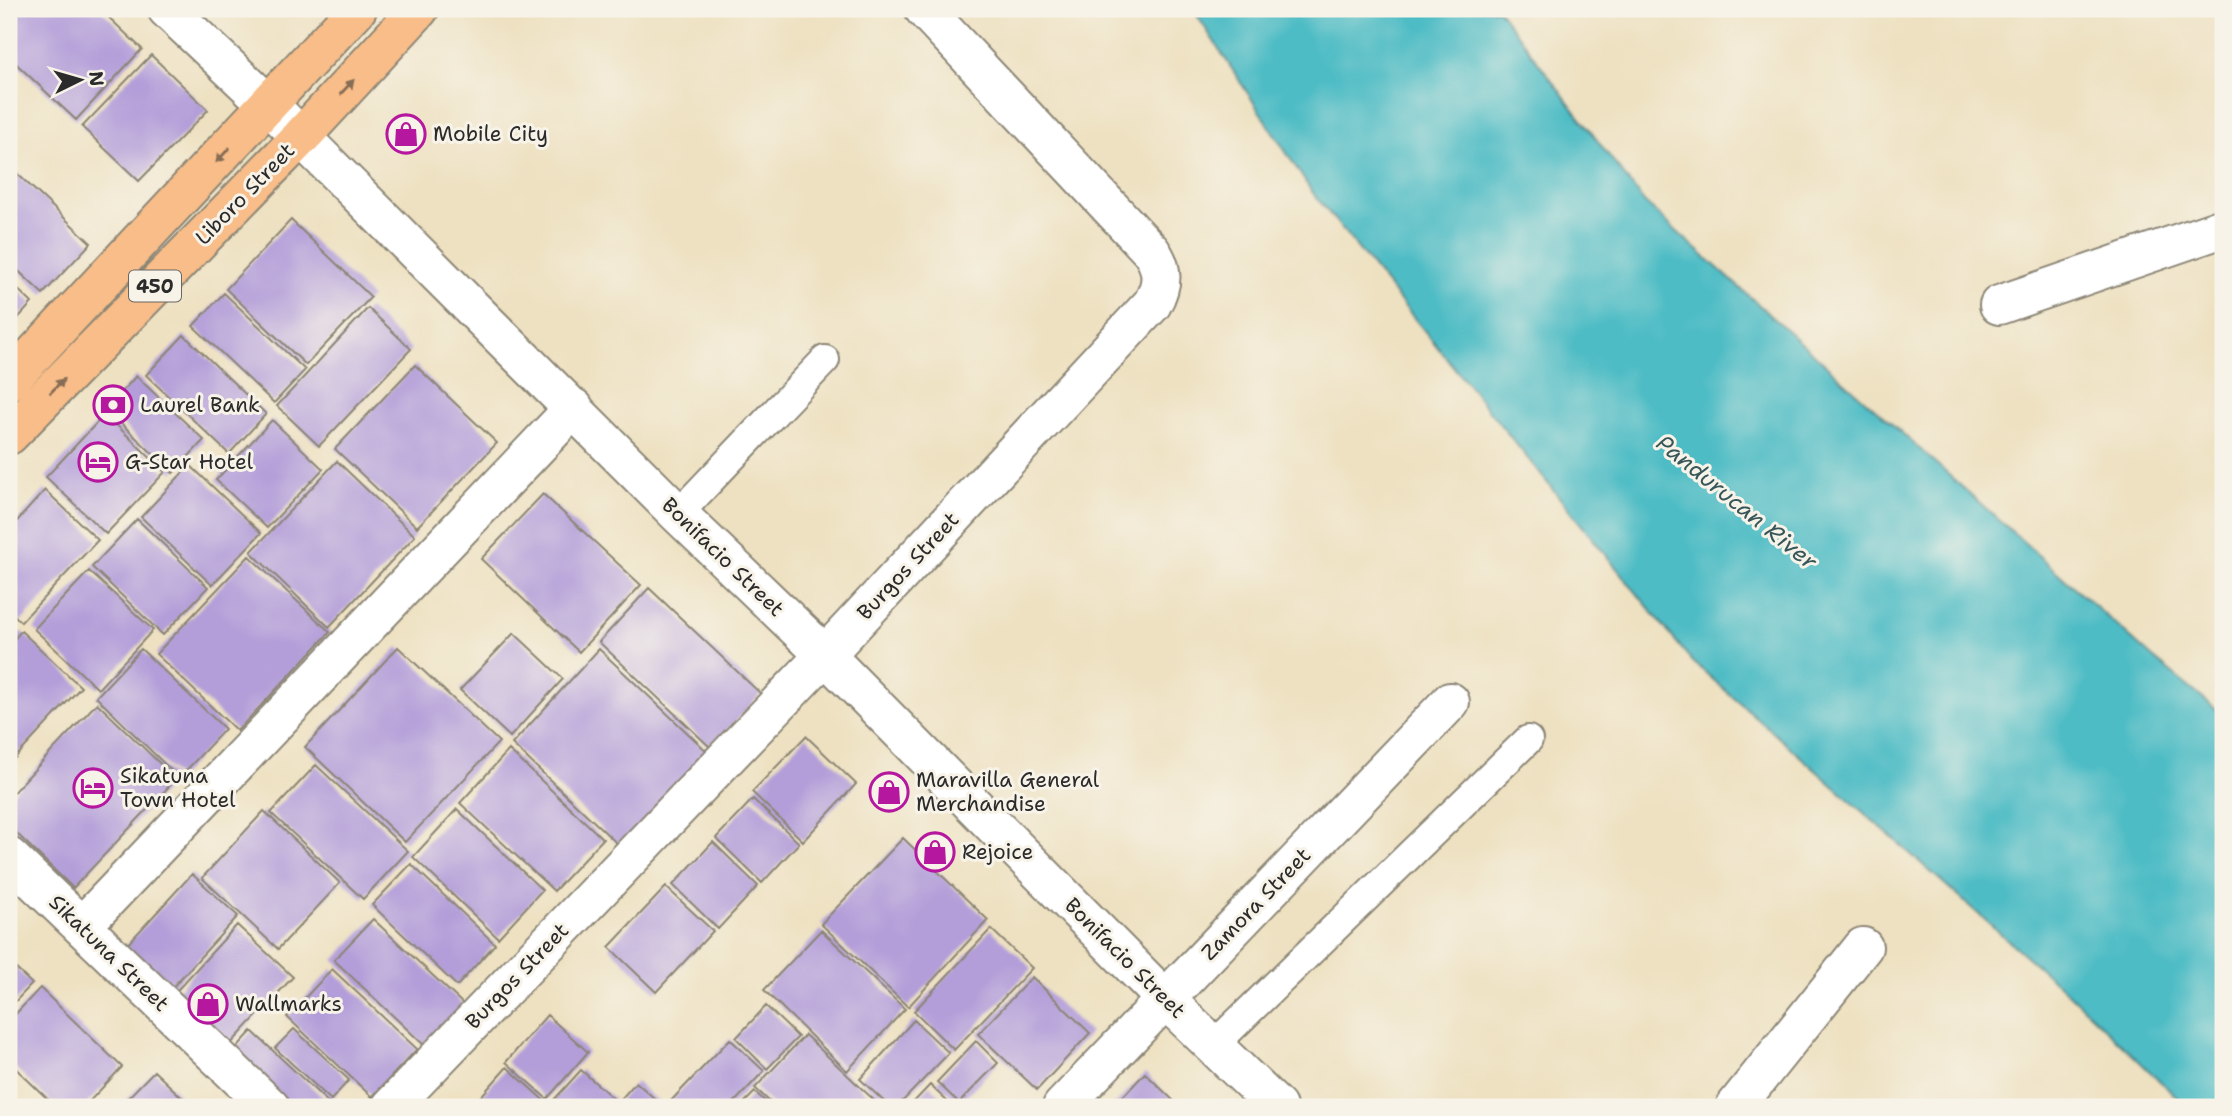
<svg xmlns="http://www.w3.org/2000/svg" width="2232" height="1116" font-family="'Shantell Sans',sans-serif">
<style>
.water{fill:#4ebcc5;stroke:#3c7478;stroke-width:2}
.building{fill:#b39ed9}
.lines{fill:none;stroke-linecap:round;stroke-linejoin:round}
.service-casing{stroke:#8c8676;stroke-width:32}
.minor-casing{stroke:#8c8676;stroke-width:42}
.tertiary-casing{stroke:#8c8676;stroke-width:42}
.primary-casing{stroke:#8c8676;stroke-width:42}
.service{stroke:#fff;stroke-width:28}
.minor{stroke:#fff;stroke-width:38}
.tertiary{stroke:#fff;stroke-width:38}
.primary{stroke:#f8bd88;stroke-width:38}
.oneway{fill:#876d55}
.labels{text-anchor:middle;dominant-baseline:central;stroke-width:6;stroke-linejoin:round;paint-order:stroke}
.shield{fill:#f7f3e8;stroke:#686764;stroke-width:2}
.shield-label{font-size:19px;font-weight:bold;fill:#2b2b2b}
.poi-label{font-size:21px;fill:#2b2b2b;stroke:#f7f3e8;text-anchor:start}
.street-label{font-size:21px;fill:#2b2b2b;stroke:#f7f3e8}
.water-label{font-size:23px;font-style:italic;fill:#365659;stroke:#f7f3e8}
</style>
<rect width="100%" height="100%" fill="#f7f3e8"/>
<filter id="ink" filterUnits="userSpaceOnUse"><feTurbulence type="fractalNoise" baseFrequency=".0143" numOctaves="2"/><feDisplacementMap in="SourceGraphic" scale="14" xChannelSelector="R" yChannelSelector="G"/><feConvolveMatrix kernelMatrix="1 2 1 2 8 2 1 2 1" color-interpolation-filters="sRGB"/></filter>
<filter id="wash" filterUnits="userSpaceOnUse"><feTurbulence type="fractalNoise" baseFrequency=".00686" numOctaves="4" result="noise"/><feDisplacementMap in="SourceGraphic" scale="28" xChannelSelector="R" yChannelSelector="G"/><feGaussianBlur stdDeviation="1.57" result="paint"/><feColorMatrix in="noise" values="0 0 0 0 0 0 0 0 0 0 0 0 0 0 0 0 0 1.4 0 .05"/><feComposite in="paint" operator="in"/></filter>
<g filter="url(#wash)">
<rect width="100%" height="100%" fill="#eee1c1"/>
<path class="water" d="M 1193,9 L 1498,9 L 1644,202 L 2153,658 L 2223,715 L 2223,1107 L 2187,1107 L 2069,994 L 1691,660 L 1312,192 Z"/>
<g id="blocks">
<path class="building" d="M 22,9 L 100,9 L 142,49 L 76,120 L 9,57 L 9,22 Z
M 151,55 L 208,110 L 139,181 L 82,127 Z
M 9,166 L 91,243 L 43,294 L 9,262 Z
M 291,220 L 371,297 L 306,365 L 226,289 Z
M 9,281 L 32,303 L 9,328 Z
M 224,293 L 305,370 L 274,403 L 193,326 Z
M 368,308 L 411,349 L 319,446 L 277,406 Z
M 184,335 L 266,414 L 229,454 L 146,375 Z
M 415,365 L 497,443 L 417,527 L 335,449 Z
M 136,376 L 204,440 L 173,473 L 106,409 Z
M 105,414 L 165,472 L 106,534 L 46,477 Z
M 272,420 L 323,469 L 267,528 L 216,480 Z
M 337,461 L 415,536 L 329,627 L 251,552 Z
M 190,465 L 261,533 L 212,585 L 141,517 Z
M 45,490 L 98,540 L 21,622 L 9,610 L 9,530 Z
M 543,494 L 641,585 L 579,652 L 481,559 Z
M 137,519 L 208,587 L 163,635 L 92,567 Z
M 249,556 L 330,632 L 237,731 L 156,654 Z
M 89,571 L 153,630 L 98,689 L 34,629 Z
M 649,588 L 761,694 L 711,748 L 599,642 Z
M 21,631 L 81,687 L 14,759 L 9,754 L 9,645 Z
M 514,633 L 563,679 L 510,737 L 460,690 Z
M 398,647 L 499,742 L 405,842 L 305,747 Z
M 141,649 L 225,729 L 179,778 L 96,697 Z
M 599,649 L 713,757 L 626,852 L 512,744 Z
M 97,703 L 176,779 L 73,888 L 9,826 L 9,797 Z
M 806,736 L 856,784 L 803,841 L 752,792 Z
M 509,750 L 603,839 L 554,891 L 460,803 Z
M 316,765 L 408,851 L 363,899 L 271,813 Z
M 753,799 L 799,843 L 762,883 L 716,838 Z
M 457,809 L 542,890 L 498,938 L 413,857 Z
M 264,811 L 340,883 L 278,949 L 202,878 Z
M 903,838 L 988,920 L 908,1007 L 821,924 Z
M 713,842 L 758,886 L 718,929 L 673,885 Z
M 411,864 L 495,944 L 457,986 L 372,905 Z
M 192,874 L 238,916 L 170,990 L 125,947 Z
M 666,887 L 713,931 L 656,992 L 609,947 Z
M 373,919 L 464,1005 L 425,1046 L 334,960 Z
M 237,925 L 293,977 L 225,1050 L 169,999 Z
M 991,929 L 1032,968 L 954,1050 L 914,1011 Z
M 821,930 L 905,1009 L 847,1071 L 764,990 Z
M 9,962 L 32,984 L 9,1008 Z
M 332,969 L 417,1049 L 372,1097 L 287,1017 Z
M 1032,977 L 1090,1033 L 1037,1090 L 978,1034 Z
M 40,988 L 122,1067 L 84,1107 L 56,1107 L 9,1062 L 9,1021 Z
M 766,1006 L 798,1037 L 767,1069 L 736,1038 Z
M 547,1015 L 588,1052 L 547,1099 L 506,1062 Z
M 914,1020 L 949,1053 L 897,1107 L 890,1107 L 860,1079 Z
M 294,1029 L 349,1080 L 331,1100 L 275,1048 Z
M 252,1031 L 333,1107 L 277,1107 L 226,1059 Z
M 805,1035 L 875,1101 L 869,1107 L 775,1107 L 755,1088 Z
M 730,1039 L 764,1071 L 730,1107 L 672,1107 L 668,1104 Z
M 976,1041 L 998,1063 L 959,1103 L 937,1082 Z
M 507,1067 L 551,1107 L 482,1107 L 476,1102 Z
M 581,1070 L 614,1099 L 607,1107 L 558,1107 L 552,1102 Z
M 154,1071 L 192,1107 L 119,1107 Z
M 1145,1073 L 1180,1107 L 1113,1107 Z
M 636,1082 L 664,1107 L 614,1107 Z
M 930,1085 L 953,1107 L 909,1107 Z
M 755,1092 L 771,1107 L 740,1107 Z"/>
</g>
</g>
<g filter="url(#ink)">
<use href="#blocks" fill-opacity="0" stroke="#8c8676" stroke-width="2"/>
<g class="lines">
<g class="service-casing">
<path id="service" d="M 678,514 L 825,360
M 1214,1045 L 1528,740"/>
</g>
<g class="minor-casing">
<path id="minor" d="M 167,9 L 269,105
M 1999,305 L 2223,228
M 9,857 L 270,1107
M 82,926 L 574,408
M 391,1107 L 825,655 L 1152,304 C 1163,284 1164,270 1151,251 L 924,9
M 1062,1107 L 1450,702
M 1735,1107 L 1863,947"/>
</g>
<g class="tertiary-casing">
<path id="tertiary" d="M 269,105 L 678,514 L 825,655 L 1165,999 L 1277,1107"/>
</g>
<g class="primary-casing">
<path id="primary" d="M 9,381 L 357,9
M 9,435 L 301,137 L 419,9"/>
</g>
<use href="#service" class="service"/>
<use href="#minor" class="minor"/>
<use href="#tertiary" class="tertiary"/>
<use href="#primary" class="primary"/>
</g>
<defs><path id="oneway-solid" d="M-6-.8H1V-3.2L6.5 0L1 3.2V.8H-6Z" transform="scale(1.75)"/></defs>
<g class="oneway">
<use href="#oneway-solid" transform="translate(347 87) rotate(-47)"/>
<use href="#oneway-solid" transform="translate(223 155) rotate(133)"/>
<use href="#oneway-solid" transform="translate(57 386) rotate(-46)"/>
</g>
</g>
<defs>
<g id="shop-ring" transform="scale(2.0125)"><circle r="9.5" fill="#f7f3e8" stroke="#b5179e" stroke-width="1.5"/><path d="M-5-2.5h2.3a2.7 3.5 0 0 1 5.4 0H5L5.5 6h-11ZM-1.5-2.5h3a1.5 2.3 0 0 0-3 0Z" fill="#b5179e"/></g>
<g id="bank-ring" transform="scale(2.0125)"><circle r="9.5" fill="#f7f3e8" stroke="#b5179e" stroke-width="1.5"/><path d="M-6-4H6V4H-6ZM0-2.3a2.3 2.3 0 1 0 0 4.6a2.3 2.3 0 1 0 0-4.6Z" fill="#b5179e"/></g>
<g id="hotel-ring" transform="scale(2.0125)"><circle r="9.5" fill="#f7f3e8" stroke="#b5179e" stroke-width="1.5"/><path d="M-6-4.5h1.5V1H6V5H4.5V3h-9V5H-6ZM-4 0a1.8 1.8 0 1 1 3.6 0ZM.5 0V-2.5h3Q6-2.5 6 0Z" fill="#b5179e"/></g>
</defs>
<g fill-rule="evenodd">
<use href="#shop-ring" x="406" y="134"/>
<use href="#bank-ring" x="113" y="405"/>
<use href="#hotel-ring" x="98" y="462"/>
<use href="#hotel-ring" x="93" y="788"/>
<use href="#shop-ring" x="889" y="792"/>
<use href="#shop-ring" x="935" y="852"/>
<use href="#shop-ring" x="208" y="1004"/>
</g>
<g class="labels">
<rect class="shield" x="129" y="270.5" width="52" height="31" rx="5"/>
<g class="shield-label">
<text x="155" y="286">450</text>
</g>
<g class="poi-label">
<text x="433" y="134">Mobile City</text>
<text x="140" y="405">Laurel Bank</text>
<text x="125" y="462">G-Star Hotel</text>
<text x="120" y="776">Sikatuna<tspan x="120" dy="24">Town Hotel</tspan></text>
<text x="916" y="780">Maravilla General<tspan x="916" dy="24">Merchandise</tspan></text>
<text x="962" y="852">Rejoice</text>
<text x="235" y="1004">Wallmarks</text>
</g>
<g class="street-label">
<text transform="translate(245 194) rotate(-46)">Liboro Street</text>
<text transform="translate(723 557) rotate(44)">Bonifacio Street</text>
<text transform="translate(908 566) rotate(-47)">Burgos Street</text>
<text transform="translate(1256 904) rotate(-46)">Zamora Street</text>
<text transform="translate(109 953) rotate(44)">Sikatuna Street</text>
<text transform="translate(1125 958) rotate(45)">Bonifacio Street</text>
<text transform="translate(517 976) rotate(-46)">Burgos Street</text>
</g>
<g class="water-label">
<text transform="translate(1737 502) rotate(39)">Pandurucan River</text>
</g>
</g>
<rect width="2232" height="1116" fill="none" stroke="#f7f3e8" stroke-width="35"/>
<g transform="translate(80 80) rotate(85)" stroke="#f7f3e8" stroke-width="5" paint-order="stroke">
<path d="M0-5L12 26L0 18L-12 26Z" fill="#2b2b2b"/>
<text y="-10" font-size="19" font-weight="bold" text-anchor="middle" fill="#2b2b2b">N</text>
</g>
</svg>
